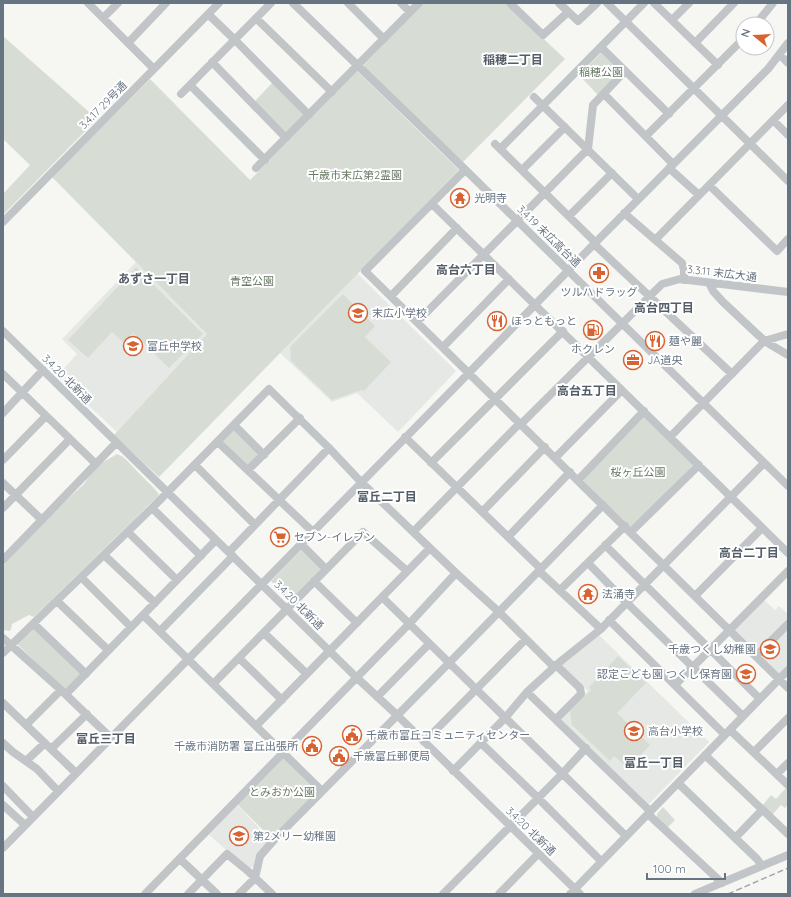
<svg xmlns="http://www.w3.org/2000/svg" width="791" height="897" font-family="Quicksand,'Noto Sans JP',sans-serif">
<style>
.built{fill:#e6e8e6}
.green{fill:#d7ddd4}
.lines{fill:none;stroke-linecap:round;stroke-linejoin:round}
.minor{stroke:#c1c5c8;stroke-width:8}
.rail{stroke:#a3a7ad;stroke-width:1.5;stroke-dasharray:6 3;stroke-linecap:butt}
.labels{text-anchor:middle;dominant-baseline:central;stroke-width:4;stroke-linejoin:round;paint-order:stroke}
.park-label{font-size:11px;fill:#687a65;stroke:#fff}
.street-label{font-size:11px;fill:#677482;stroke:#fff}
.poi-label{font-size:11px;fill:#677482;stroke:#fff;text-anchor:start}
.neighbourhood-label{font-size:12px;font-weight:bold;fill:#545e68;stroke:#fff}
</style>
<rect width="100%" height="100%" fill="#f6f6f3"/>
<path class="built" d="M 136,262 L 207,334 L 117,432 L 57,376 L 77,354 L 62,339 Z
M 357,273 L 456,371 L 398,432 L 357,393 L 332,402 L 280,353 Z
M 763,599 L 775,610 L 779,606 L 788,614 L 788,619 L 785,623 L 788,625 L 788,668 L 780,676 L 733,630 Z
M 599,635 L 709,742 L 649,804 L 560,719 L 588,691 L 562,665 Z
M 237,805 L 270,839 L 256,856 L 254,866 L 248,869 L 208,834 Z"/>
<path class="green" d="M 423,3 L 506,3 L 565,59 L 463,162 L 363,66 Z
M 3,36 L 97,119 L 3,215 L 3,194 L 30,165 L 3,139 Z
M 602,52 L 621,71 L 598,95 L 579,75 Z
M 357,71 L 459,170 L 159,477 L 114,435 L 207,334 L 52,177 L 150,79 L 250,180 Z
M 273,82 L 306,115 L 287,134 L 255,101 Z
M 136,267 L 203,334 L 169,368 L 133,333 L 123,342 L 112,332 L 88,358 L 68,340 Z
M 343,294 L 375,326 L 365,337 L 391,362 L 364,391 L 361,390 L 332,400 L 291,361 L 290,347 Z
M 644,416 L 694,464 L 631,529 L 582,479 Z
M 235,429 L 261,455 L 249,466 L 223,441 Z
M 117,454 C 125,457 128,462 134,468 C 142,477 151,484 159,494 L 157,497 L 34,617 L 29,615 L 12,624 L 11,629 L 10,631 L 3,630 L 3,566 L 59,507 L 84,484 L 92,472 L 100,464 Z
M 302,549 L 321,569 L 291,601 L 271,581 Z
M 34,627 L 81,674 L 65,690 L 17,644 Z
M 618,656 L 646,683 L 617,713 L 650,745 L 628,768 L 614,756 L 610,761 L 572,725 L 570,711 L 591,690 L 589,687 Z
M 282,757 L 317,792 L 271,838 L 237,804 Z
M 786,788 L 788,790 L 788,804 L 785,808 L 781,805 L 772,815 L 762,806 L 771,795 L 776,799 Z
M 663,807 L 675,820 L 667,828 L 657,818 L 657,814 Z"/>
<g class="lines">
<path class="minor" d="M 88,3 L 154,69
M 293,3 L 439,144 L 788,486
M 348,3 L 384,39
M 401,3 L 410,12
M 510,3 L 543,35 L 568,12
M 559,3 L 578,21 L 597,3
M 607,3 L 788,181
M 654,3 L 718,65
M 208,14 L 235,40 L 309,115
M 103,18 L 118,3
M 256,18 L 332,92
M 672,20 L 689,3
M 756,24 L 773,3
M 128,43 L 166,3
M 695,43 L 734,3
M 601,47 L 669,114
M 780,55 L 788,63
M 212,62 L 286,138
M 190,85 L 265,160
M 181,94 L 271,3
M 604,94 L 673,164
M 534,97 L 638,199
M 773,120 L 788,135
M 646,136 L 743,39
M 495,144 L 595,242
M 500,149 L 644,3
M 256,168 L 419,3
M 669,168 L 699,195
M 465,170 L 365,271 L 788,688
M 522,170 L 565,127
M 709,185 L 777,251 L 788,239
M 432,204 L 788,553
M 624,213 L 682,263 L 684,270 L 684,280
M 569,216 L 612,173
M 3,222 L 219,3
M 655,240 L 788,105
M 594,244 L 732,374
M 709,283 L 713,291 L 723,302 L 756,333 L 766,342 L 788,355
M 391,296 L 457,228
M 417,322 L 588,149 L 593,105 L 625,71
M 3,331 L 356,677 L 397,715 L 580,894
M 443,347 L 509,279
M 3,374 L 96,464
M 3,413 L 43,370
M 521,424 L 662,284 L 680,279 L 788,292
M 234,425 L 264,455
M 405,437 L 541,569
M 670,437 L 764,341 L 788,334
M 218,442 L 313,532
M 555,458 L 622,390
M 3,460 L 46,416
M 431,463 L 563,331
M 195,465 L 255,525
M 248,470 L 300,418
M 578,480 L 644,411
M 3,483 L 42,520
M 3,508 L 70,439
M 152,508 L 201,556
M 482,512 L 545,447
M 128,532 L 177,580
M 413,532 L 520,423
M 631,532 L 699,465
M 508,537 L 570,472
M 301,544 L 326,569
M 605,545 L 760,699
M 229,552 L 329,448
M 104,555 L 155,603
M 3,560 L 116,443
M 588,563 L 627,603 L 743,716
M 539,571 L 601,629
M 81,577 L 131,627
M 314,581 L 357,623
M 560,590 L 625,526
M 695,596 L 762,528
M 382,597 L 626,836
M 57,601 L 108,650
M 143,615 L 322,791
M 609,620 L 725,735
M 34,624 L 86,674
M 160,631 L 233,556
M 264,633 L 307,674
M 3,638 L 61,690 L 111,738
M 3,653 L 152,508 L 269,389 L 329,448 L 361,482 L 456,573 L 499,612 L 554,667
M 756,656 L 788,624
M 239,658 L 282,700
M 213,684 L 363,532 L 407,571
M 675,685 L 788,571
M 527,692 L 650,811
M 66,694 L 216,540
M 377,697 L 429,644
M 3,703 L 76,773
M 556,719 L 581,694 L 580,688 L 556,665
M 26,725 L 61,690
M 256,726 L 430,548
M 730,730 L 788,785
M 424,742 L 526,639
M 3,743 L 13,752 L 37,769 L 58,791
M 481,743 L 538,798 L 601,861
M 51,749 L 87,714
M 754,752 L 788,718
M 705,755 L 788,834
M 26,761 L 45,743
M 453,771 L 505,718 L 527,692 L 561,661 L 601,629 L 764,463
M 777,774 L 788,763
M 678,783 L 757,859 L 762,866
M 3,786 L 33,817
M 3,805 L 25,825
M 648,814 L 722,883
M 735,838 L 762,810
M 3,848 L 461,381 L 594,244 L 768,69 L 788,43
M 180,859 L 217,894
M 145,894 L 409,624 L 456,573
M 188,894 L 227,854 L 249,872 L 272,894
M 239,894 L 255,878 L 260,856 L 274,840 L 449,663 L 603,505
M 443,894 L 562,774 L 586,748
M 499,894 L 538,854
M 570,894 L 788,670
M 695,894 L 788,855"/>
<path class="rail" d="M 728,894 L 788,868"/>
</g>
<defs>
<g id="temple-ring" transform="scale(1)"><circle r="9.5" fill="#fff" stroke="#d76332" stroke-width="1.5"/><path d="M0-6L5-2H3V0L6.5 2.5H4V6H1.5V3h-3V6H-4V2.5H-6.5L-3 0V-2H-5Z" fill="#d76332"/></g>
<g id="pharmacy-ring" transform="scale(1)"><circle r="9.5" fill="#fff" stroke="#d76332" stroke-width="1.5"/><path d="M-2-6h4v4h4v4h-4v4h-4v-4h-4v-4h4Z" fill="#d76332"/></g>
<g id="school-ring" transform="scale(1)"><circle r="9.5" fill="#fff" stroke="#d76332" stroke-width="1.5"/><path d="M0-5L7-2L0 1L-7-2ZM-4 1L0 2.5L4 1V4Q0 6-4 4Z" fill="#d76332"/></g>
<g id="restaurant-ring" transform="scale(1)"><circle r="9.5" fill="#fff" stroke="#d76332" stroke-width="1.5"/><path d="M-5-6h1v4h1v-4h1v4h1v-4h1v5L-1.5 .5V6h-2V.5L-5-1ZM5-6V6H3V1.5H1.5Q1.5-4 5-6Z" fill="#d76332"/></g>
<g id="fuel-ring" transform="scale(1)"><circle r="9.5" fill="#fff" stroke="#d76332" stroke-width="1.5"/><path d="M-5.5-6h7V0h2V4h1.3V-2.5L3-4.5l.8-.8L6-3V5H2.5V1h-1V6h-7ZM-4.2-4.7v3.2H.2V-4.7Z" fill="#d76332"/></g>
<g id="office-ring" transform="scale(1)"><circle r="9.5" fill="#fff" stroke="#d76332" stroke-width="1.5"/><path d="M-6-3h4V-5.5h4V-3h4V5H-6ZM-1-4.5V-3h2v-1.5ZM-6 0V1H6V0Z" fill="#d76332"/></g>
<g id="supermarket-ring" transform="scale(1)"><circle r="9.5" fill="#fff" stroke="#d76332" stroke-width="1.5"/><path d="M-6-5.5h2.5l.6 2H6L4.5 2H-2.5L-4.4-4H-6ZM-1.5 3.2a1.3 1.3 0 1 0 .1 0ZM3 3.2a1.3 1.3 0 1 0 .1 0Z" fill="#d76332"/></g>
<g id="civic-ring" transform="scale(1)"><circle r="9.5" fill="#fff" stroke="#d76332" stroke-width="1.5"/><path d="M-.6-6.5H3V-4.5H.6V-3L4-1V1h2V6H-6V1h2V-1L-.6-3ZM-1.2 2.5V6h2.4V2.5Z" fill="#d76332"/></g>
</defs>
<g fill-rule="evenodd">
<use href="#temple-ring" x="460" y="198"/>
<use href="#pharmacy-ring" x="599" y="273"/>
<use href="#school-ring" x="358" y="313"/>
<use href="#restaurant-ring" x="497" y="321"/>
<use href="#fuel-ring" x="593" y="330"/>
<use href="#restaurant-ring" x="655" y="341"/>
<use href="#school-ring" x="133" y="346"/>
<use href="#office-ring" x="633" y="360"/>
<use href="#supermarket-ring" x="280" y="537"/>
<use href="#temple-ring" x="588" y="594"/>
<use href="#school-ring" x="770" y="649"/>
<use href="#school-ring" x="746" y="674"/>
<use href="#school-ring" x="634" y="731"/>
<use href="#civic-ring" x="352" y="735"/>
<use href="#civic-ring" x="312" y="746"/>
<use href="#civic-ring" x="339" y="756"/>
<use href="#school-ring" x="239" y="836"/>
</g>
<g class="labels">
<g class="park-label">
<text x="601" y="72">稲穂公園</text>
<text x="355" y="175">千歳市末広第2霊園</text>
<text x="252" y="281">青空公園</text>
<text x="638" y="472">桜ヶ丘公園</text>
<text x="282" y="792">とみおか公園</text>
</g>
<g class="street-label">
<text transform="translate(103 105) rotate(-45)">3.4.17 29号通</text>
<text transform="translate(549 236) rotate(44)">3.4.19 末広高台通</text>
<text transform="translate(722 273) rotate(7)">3.3.11 末広大通</text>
<text transform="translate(67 379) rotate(45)">3.4.20 北新通</text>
<text transform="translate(299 605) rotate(45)">3.4.20 北新通</text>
<text transform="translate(531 831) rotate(44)">3.4.20 北新通</text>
</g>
<g class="poi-label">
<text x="474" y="198">光明寺</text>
<text x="599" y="292" text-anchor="middle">ツルハドラッグ</text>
<text x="372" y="313">末広小学校</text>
<text x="511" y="321">ほっともっと</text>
<text x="669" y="341">麺や麗</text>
<text x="147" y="346">富丘中学校</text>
<text x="593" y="349" text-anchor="middle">ホクレン</text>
<text x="647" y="360">JA道央</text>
<text x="294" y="537">セブン-イレブン</text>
<text x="602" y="594">法涌寺</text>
<text x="756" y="649" text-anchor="end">千歳つくし幼稚園</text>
<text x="732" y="674" text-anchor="end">認定こども園 つくし保育園</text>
<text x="648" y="731">高台小学校</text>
<text x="366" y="735">千歳市富丘コミュニティセンター</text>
<text x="298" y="746" text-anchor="end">千歳市消防署 富丘出張所</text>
<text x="353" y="756">千歳富丘郵便局</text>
<text x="253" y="836">第2メリー幼稚園</text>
</g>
<g class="neighbourhood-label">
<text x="513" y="59">稲穂二丁目</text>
<text x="466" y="269">高台六丁目</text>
<text x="154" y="278">あずさ一丁目</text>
<text x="664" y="307">高台四丁目</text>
<text x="587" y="390">高台五丁目</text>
<text x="387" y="496">富丘二丁目</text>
<text x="749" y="552">高台二丁目</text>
<text x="106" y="738">富丘三丁目</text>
<text x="654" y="762">富丘一丁目</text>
</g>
</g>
<rect width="791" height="897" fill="none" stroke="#677482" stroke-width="8"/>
<g transform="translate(755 36) rotate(288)"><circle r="19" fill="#ffffff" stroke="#c2c7cd"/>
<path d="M0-3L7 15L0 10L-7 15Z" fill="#d76332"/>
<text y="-6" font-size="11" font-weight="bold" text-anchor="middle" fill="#677482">N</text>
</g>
<path d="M647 873v6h78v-6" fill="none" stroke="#677482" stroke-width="2"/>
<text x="653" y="873" font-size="12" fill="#677482" stroke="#ffffff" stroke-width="3" paint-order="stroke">100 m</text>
</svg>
